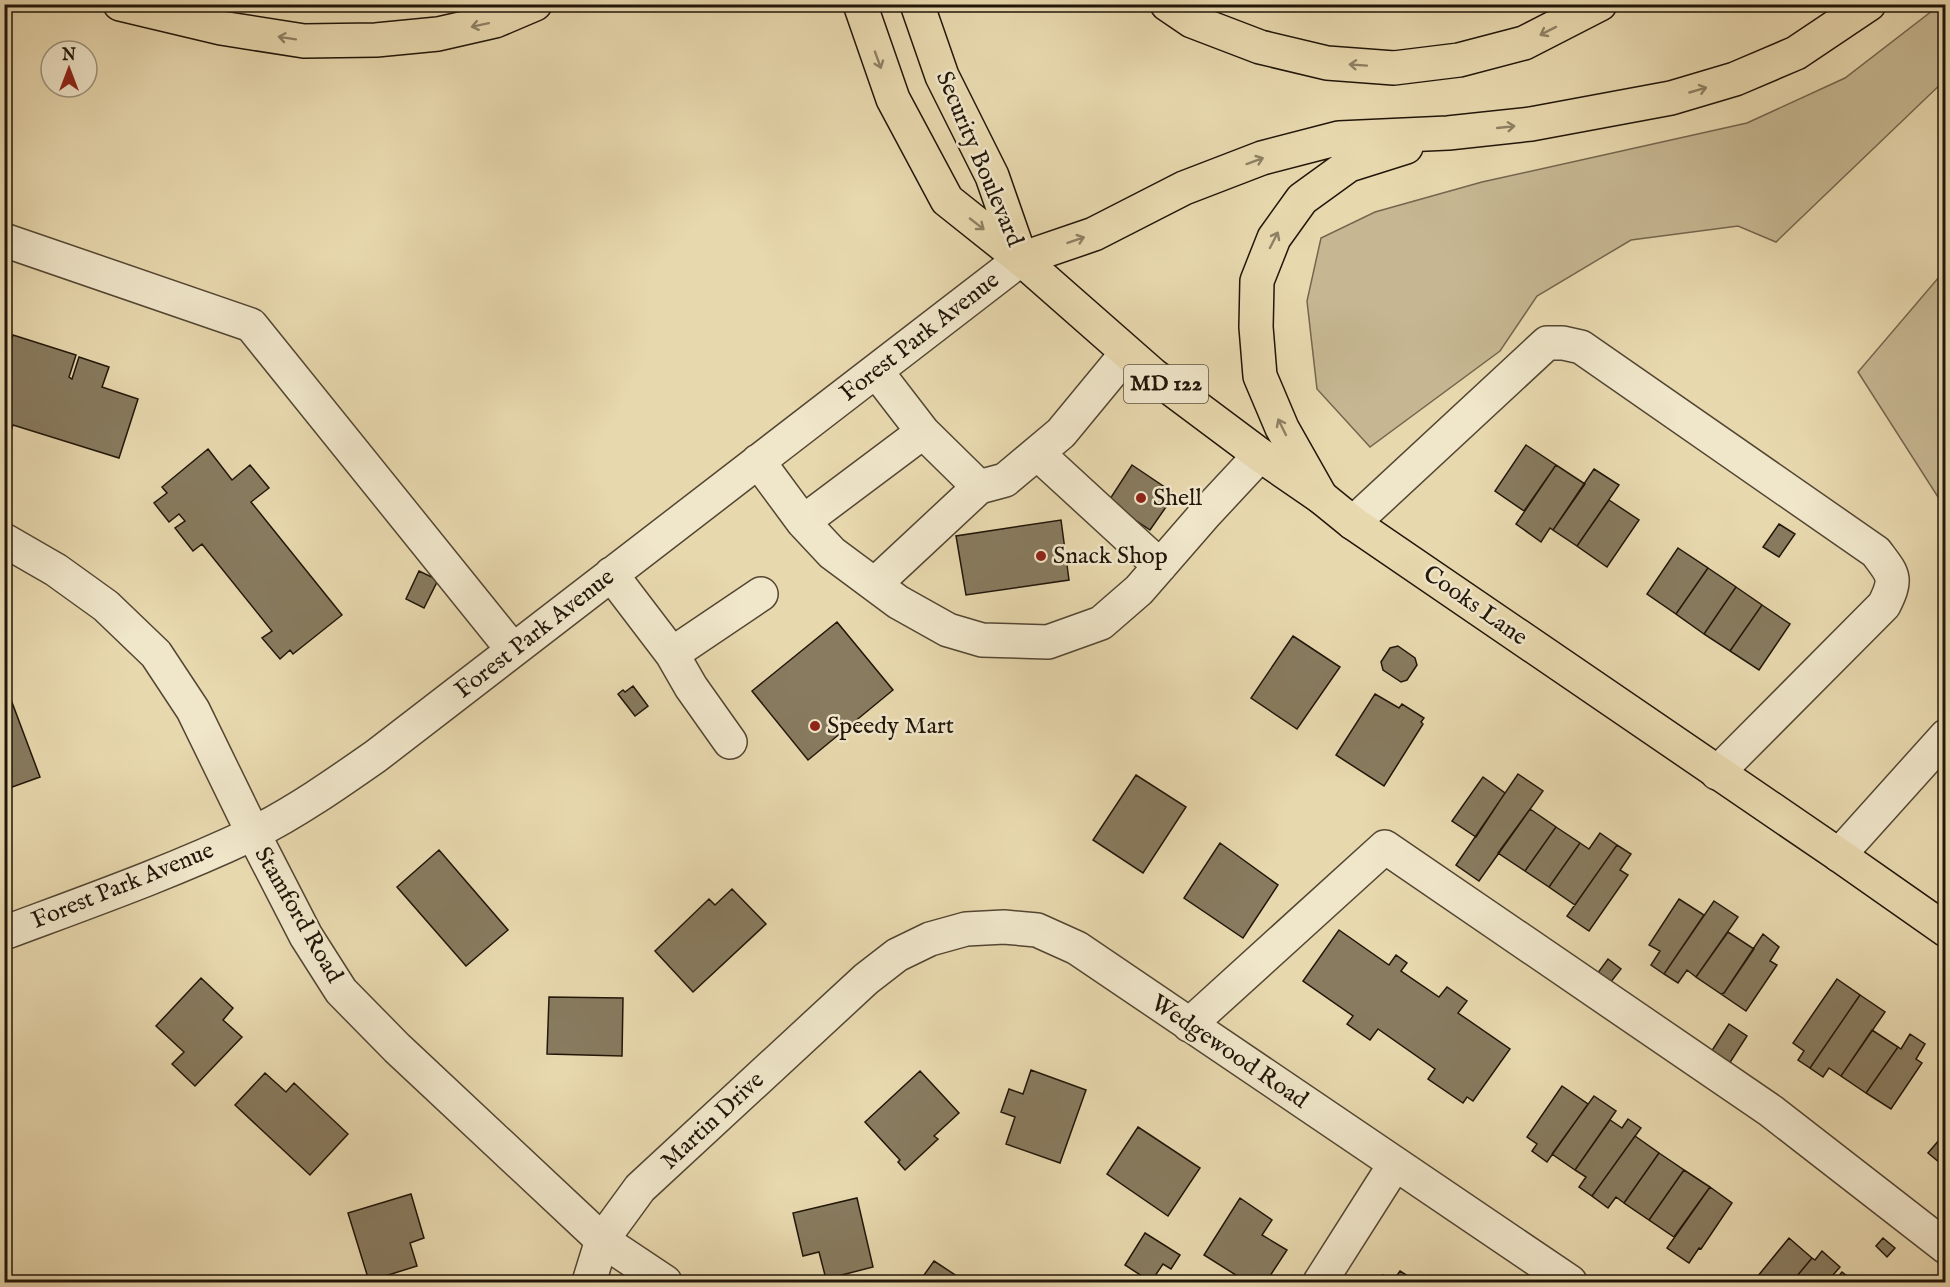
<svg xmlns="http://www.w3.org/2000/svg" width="1950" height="1287" font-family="'IM FELL English',serif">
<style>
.green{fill:#c6b792;stroke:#74664e;stroke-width:1.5}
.building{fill:#887b5f;stroke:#211609;stroke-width:1.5}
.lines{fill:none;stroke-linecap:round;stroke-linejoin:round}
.minor-casing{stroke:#534632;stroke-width:36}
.major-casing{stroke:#211609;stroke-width:36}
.highway-casing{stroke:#211609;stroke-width:36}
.minor{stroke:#f0e6ca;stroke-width:33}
.major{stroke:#e8d8ae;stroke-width:33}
.highway{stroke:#e8d8ae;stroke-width:33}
.oneway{stroke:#8e8164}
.poi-dot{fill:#8f2418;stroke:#f0e6ca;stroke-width:2}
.labels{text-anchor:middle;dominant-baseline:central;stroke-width:5;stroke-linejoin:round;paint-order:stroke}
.shield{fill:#f0e6ca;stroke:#5f5443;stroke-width:1.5}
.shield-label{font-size:22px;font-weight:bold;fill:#211609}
.street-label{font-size:24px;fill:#211609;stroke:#f0e6ca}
.poi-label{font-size:24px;fill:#211609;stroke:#f0e6ca;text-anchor:start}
</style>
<rect width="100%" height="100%" fill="#e8d8ae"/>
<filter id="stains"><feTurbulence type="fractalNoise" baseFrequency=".00333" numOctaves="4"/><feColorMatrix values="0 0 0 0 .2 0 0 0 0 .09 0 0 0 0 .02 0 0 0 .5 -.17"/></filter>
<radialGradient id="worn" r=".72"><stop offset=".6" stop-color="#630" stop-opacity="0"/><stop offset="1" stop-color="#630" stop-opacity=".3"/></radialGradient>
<path class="green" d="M 1941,4 L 1945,5 L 1945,80 L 1776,242 L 1738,226 L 1631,240 L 1537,296 L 1500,351 L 1370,447 L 1317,389 L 1307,301 L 1321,238 L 1375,212 L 1482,182 L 1747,123 L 1845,78 Z
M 1945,270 L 1945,508 L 1858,372 Z"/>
<path class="building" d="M 13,335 L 76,355 L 69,377 L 72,379 L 79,357 L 109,367 L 102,387 L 138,399 L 119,458 L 13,425 L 9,436 L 4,434 L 4,353 L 7,353 Z
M 1526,445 L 1556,465 L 1524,511 L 1495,491 Z
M 208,449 L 232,480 L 250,465 L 269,488 L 251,502 L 342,615 L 293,654 L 290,650 L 280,659 L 262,638 L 272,631 L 202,544 L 193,551 L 175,528 L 185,521 L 179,514 L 169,522 L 154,503 L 167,493 L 162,487 Z
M 1132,465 L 1175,494 L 1150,530 L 1108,502 Z
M 1556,465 L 1585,484 L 1553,530 L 1550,528 L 1541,542 L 1516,524 Z
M 1594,469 L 1619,485 L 1577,546 L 1553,530 Z
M 1609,500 L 1639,520 L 1607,567 L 1577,546 Z
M 1061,520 L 1069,580 L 966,595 L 956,536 Z
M 1779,524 L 1795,534 L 1779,557 L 1763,547 Z
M 1678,548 L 1708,568 L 1676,614 L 1647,594 Z
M 1708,568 L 1736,587 L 1704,634 L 1676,614 Z
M 419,571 L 438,580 L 424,608 L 406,599 Z
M 1736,587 L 1762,605 L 1730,651 L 1704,634 Z
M 1762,605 L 1790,624 L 1759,670 L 1730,651 Z
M 837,622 L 893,690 L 808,760 L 752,691 Z
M 1293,636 L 1340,667 L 1297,729 L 1251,698 Z
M 1398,646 L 1415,658 L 1417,665 L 1407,680 L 1401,682 L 1383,670 L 1381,662 L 1390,648 Z
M 4,681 L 40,777 L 4,790 Z
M 633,686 L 648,706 L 635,716 L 618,694 L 623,690 L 625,692 Z
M 1375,694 L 1399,708 L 1402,704 L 1424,718 L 1421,722 L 1423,724 L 1384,786 L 1336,755 Z
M 1518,774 L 1543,791 L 1479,881 L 1456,865 Z
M 1136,775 L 1186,807 L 1143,873 L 1093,840 Z
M 1483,777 L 1505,793 L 1476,837 L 1452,821 Z
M 1530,809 L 1556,827 L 1525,871 L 1498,853 Z
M 1556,827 L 1580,843 L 1549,887 L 1525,871 Z
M 1600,833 L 1617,845 L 1575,905 L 1549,887 L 1580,843 L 1589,849 Z
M 1220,843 L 1278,885 L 1243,938 L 1184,898 Z
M 1617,845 L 1631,854 L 1620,870 L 1628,875 L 1589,931 L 1567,916 Z
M 439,850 L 508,930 L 466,966 L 397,887 Z
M 732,889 L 766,924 L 693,992 L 655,951 L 709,899 L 715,905 Z
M 1679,899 L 1704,915 L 1664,974 L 1651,965 L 1660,951 L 1649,945 Z
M 1714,901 L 1738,917 L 1696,977 L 1687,970 L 1678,983 L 1664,974 Z
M 1339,930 L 1389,965 L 1396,955 L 1407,963 L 1401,971 L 1439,997 L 1447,987 L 1467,1001 L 1458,1013 L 1510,1049 L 1473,1101 L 1467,1097 L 1463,1103 L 1428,1079 L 1435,1069 L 1378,1029 L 1370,1040 L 1347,1024 L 1353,1016 L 1303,981 Z
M 1728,932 L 1754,949 L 1724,993 L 1721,994 L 1696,977 Z
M 1763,934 L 1779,947 L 1770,961 L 1777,965 L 1746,1011 L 1721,994 L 1724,993 Z
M 1608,959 L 1621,969 L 1610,983 L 1597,974 Z
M 201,978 L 233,1008 L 223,1020 L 242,1037 L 195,1086 L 172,1064 L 184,1052 L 156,1026 Z
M 1837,979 L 1860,995 L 1810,1068 L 1798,1060 L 1804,1051 L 1793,1043 Z
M 1860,995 L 1885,1012 L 1841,1076 L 1829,1068 L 1823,1077 L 1810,1068 Z
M 549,997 L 623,998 L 622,1056 L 547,1054 Z
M 1729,1024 L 1747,1036 L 1729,1064 L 1711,1052 Z
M 1872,1030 L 1898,1047 L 1866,1093 L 1841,1076 Z
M 1910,1034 L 1925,1044 L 1916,1059 L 1922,1063 L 1891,1109 L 1866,1093 L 1898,1047 L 1901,1049 Z
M 1031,1070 L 1086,1090 L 1060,1163 L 1006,1144 L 1015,1117 L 1001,1112 L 1009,1089 L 1023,1094 Z
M 920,1071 L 959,1113 L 934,1136 L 938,1139 L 905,1170 L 898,1162 L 900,1160 L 865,1122 Z
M 265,1073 L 286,1092 L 294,1083 L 348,1134 L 310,1175 L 235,1105 Z
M 1562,1086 L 1588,1104 L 1547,1162 L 1532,1151 L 1537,1144 L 1527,1137 Z
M 1594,1096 L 1616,1111 L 1575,1170 L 1552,1154 Z
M 1628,1119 L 1641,1128 L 1592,1196 L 1579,1187 L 1586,1177 L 1575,1170 L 1610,1120 L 1622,1128 Z
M 1138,1127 L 1200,1168 L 1168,1216 L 1107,1174 Z
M 1946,1132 L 1946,1168 L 1928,1153 Z
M 1635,1136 L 1659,1153 L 1624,1203 L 1616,1197 L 1608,1208 L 1592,1196 Z
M 1659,1153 L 1684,1170 L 1649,1220 L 1624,1203 Z
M 1684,1170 L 1710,1187 L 1674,1237 L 1649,1220 Z
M 1710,1187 L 1732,1203 L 1701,1249 L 1699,1248 L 1689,1263 L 1667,1248 Z
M 411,1194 L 424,1238 L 410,1243 L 417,1266 L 369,1281 L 348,1213 Z
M 857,1198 L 873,1267 L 826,1279 L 819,1252 L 803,1256 L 793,1213 Z
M 1240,1198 L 1272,1220 L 1262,1235 L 1287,1250 L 1266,1282 L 1247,1282 L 1204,1255 Z
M 1145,1233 L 1180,1255 L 1171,1269 L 1163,1264 L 1151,1282 L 1125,1265 Z
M 1789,1238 L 1812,1258 L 1792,1282 L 1753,1282 Z
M 1883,1238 L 1895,1248 L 1887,1257 L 1876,1246 Z
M 1822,1251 L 1840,1267 L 1827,1282 L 1792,1282 L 1812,1258 L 1815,1260 Z
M 934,1261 L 966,1282 L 919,1282 Z
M 1400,1271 L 1414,1280 L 1413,1282 L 1377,1282 L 1383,1275 L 1393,1281 Z
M 1842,1272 L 1855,1282 L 1827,1282 L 1833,1275 L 1837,1278 Z"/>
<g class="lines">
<g class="minor-casing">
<path id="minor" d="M 4,240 L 251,325 L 513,650
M 1037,453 L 1160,566
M 758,461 L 803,522 L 923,432 L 876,371
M 979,487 L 1005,480 L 1061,433 L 1127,353
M 803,522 L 832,553 L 898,602 L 948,630 L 982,640 L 1048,642 L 1101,623 L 1139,590 L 1206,513 L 1260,455
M 1353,523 L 1547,343 L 1563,343 L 1581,347 L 1876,552 C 1893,575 1898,577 1884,605 L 1717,773
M 4,540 L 56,570 L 106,606 L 156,654 L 193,710 L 253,833 L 306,936 L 341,991 L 397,1048 L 602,1240 L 665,1282
M 611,574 L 672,654 L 761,594
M 875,584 L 979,487 L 923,432
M 672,654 L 691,687 L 730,742
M 1839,855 L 1946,736
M 4,933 C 87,902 172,872 252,834 C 296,812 336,784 376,756 L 1021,259
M 1189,1025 L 1385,847 L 1771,1111 L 1946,1247
M 589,1282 L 602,1240 L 640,1188 L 866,979 L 897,955 L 930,939 L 966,929 L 1004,927 L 1037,930 L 1077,948 L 1570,1282
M 1320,1282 L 1395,1164"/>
</g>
<g class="major-casing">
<path id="major" d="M 860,4 L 893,99 L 947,200 L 1021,259 L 1153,375 L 1260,455 L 1321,497 L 1353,523 L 1839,855 L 1946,930
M 917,4 L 942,76 L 992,176 L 1021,259"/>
</g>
<g class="highway-casing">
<path id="highway" d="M 120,4 L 221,28 L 304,41 L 376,40 L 438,34 L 495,21 L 535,4
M 1167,4 L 1192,21 L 1260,47 L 1327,63 L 1394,68 L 1459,60 L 1524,43 L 1600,4
M 1021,259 L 1094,234 L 1184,188 L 1262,158 L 1339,138 L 1448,133 L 1531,124 L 1671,98 L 1735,79 L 1796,53 L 1869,4
M 1321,497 L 1282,428 L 1260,376 L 1256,327 L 1257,281 L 1274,238 L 1302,199 L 1349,165 L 1406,147"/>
</g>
<use href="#minor" class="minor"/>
<use href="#major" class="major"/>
<use href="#highway" class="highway"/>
</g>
<defs><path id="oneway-shaft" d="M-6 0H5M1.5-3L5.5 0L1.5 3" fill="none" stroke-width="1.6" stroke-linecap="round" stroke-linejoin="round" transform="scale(1.5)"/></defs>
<g class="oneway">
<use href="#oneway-shaft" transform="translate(480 25) rotate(168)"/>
<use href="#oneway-shaft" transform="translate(1548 31) rotate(153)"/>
<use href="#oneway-shaft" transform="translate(287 38) rotate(-171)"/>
<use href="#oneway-shaft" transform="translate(878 60) rotate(70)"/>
<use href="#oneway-shaft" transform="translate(1358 65) rotate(-176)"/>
<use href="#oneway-shaft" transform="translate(1698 90) rotate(-16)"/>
<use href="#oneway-shaft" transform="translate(1506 127) rotate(-6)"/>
<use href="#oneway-shaft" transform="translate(1255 161) rotate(-20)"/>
<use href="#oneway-shaft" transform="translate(977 224) rotate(38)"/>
<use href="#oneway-shaft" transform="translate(1076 240) rotate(-19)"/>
<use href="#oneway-shaft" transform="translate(1274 240) rotate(-63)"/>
<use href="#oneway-shaft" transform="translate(1282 427) rotate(-116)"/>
</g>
<g class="poi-dot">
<circle cx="1141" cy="498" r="6"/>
<circle cx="1041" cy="556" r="6"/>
<circle cx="815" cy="726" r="6"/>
</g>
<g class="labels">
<rect class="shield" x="1124" y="365" width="84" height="38" rx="4.5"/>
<g class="shield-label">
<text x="1166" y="384">MD 122</text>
</g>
<g class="street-label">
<text transform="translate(979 159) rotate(67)">Security Boulevard</text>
<text transform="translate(920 337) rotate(-38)">Forest Park Avenue</text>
<text transform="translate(1475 606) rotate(35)">Cooks Lane</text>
<text transform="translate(535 634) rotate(-38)">Forest Park Avenue</text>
<text transform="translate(123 886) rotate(-22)">Forest Park Avenue</text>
<text transform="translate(298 915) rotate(60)">Stamford Road</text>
<text transform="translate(1229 1052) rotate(34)">Wedgewood Road</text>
<text transform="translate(713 1121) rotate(-43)">Martin Drive</text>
</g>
<g class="poi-label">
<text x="1153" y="498">Shell</text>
<text x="1053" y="556">Snack Shop</text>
<text x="827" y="726">Speedy Mart</text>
</g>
</g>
<rect width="1950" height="1287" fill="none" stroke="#e8d8ae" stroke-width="24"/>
<rect x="6" y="6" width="1938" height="1275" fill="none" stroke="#211609" stroke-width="3"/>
<rect x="12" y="12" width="1926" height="1263" fill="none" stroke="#211609" stroke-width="1.5"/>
<g transform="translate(69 69)"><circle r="28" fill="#f0e6ca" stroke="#9d937d" stroke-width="1.5"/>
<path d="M0-4.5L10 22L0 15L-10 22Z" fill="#8f2418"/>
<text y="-9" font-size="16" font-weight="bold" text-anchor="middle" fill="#211609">N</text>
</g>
<rect width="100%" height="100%" filter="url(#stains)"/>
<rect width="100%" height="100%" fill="url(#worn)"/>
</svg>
